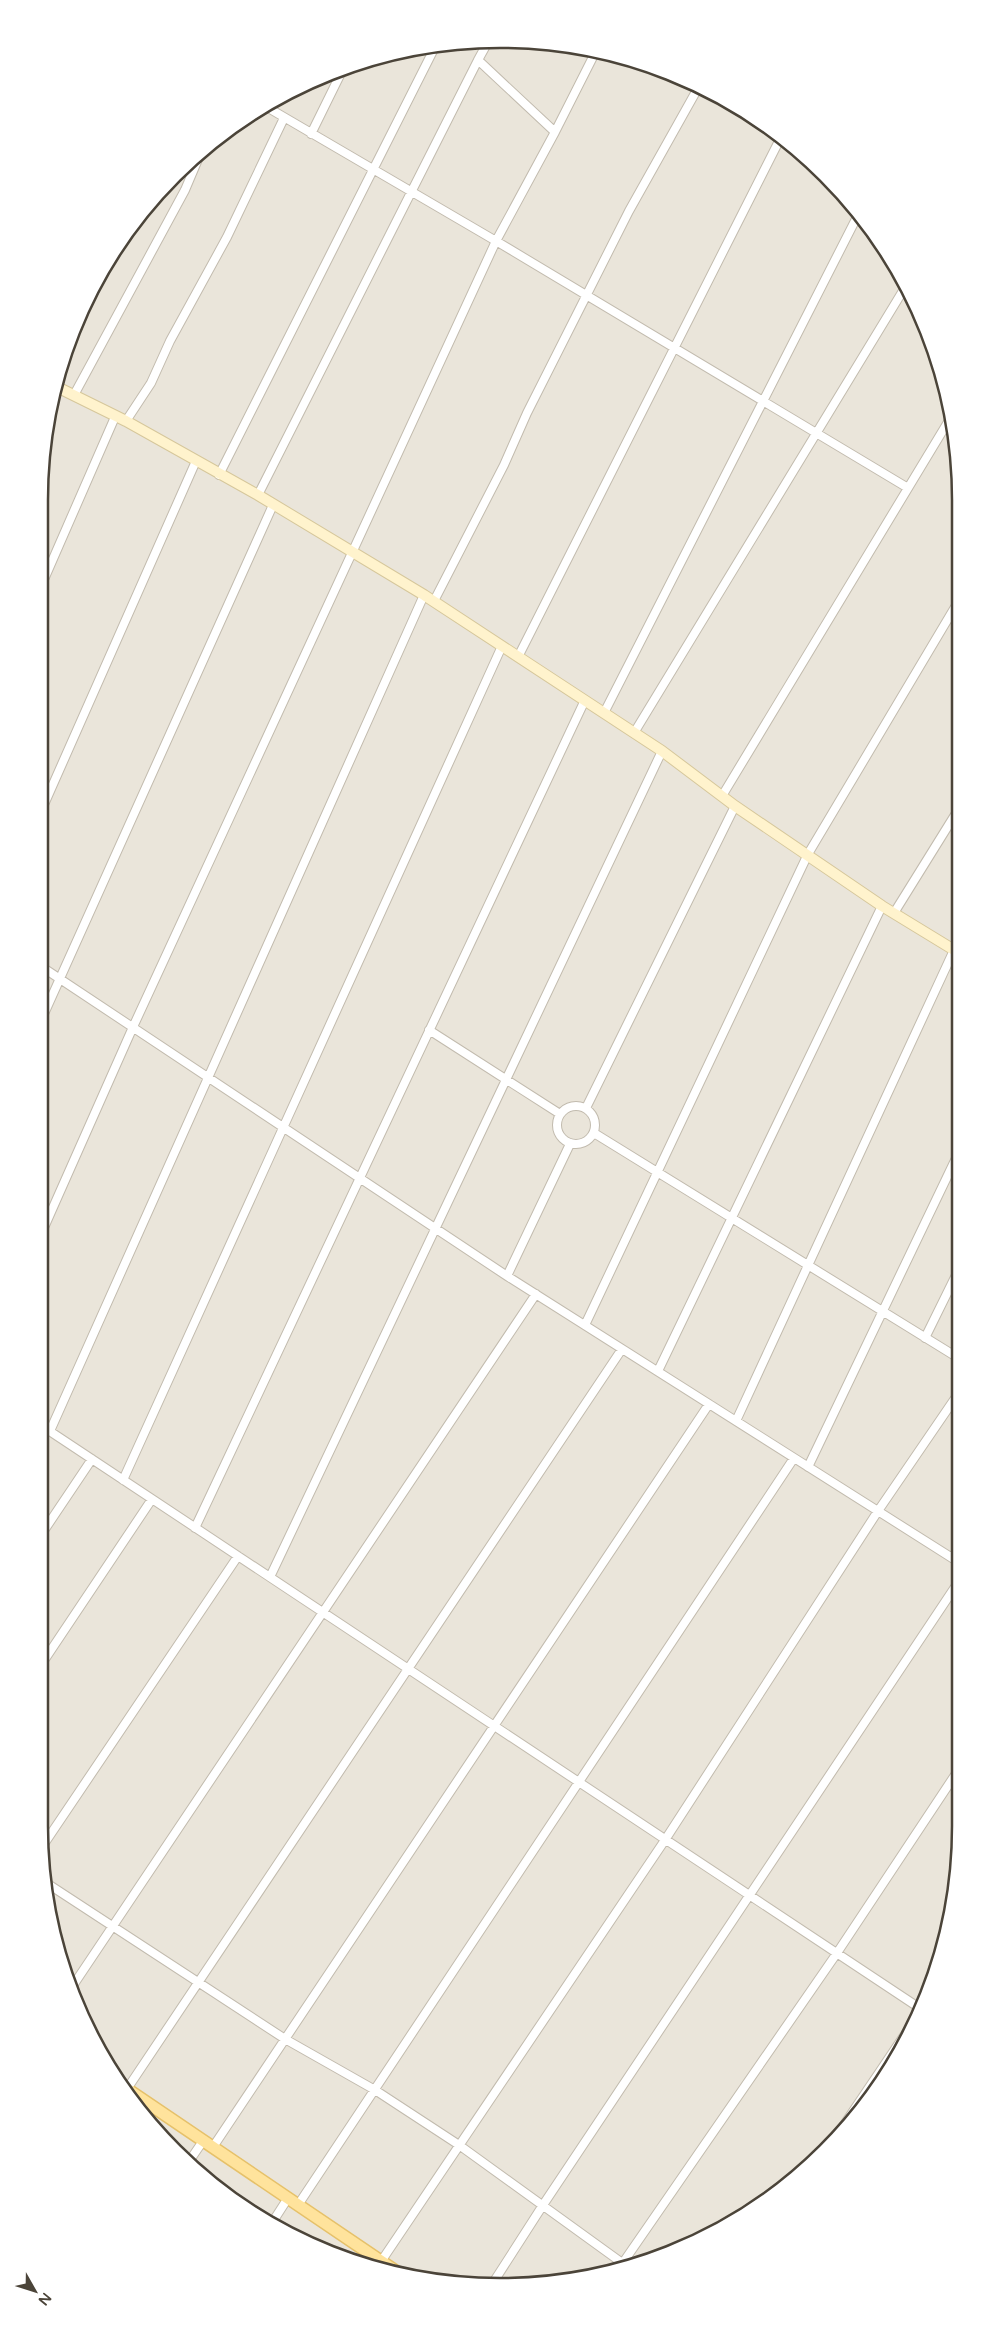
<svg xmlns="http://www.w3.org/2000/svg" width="1000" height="2326" font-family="'Varela Round',sans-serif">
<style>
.residential{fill:#eae5da}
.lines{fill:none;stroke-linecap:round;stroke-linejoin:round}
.street-casing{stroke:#c2bbae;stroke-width:10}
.secondary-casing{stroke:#d6c79b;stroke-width:12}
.primary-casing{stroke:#e6c16a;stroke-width:14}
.street{stroke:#fff;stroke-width:8}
.secondary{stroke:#fff3cd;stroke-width:10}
.primary{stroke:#ffe39c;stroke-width:11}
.rim{fill:none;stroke:#4b4439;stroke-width:2.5}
</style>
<rect width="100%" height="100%" fill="#f6f3ec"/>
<path class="residential" d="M 470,40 L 560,43 L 649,63 L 756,117 L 866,219 L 926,323 L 957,440 L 961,1826 L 937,1975 L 900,2056 L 847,2130 L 730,2226 L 590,2278 L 500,2287 L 410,2278 L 270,2226 L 153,2130 L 100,2056 L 63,1975 L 39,1826 L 39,500 L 63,351 L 101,269 L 153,196 L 219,134 L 296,86 L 381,54 Z"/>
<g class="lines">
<g class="street-casing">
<path id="street" d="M 489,40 L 478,60 L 555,132 L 596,51
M 265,106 L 496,241 L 908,488
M 311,134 L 343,69
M 74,395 L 185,190 L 202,150
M 126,421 L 151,383 L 170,341 L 227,237 L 284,118
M 219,475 L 436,45
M 258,495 L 478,60
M 39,591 L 115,417
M 434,601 L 504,465 L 527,413 L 629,211 L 698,88
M 518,657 L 780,139
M 604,713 L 859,213
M 634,733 L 904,289
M 722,796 L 951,417
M 39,816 L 196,461
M 894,913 L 958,810
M 39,965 L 507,1276 L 960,1563
M 39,1025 L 273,505
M 429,1030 L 560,1114
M557 1125a19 19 0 1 1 38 0a19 19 0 1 1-38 0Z
M 586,1108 L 735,806
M 594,1133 L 960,1359
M 39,1239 L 133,1027 L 496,241 L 555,132
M 507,1276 L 570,1144
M 585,1325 L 808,854 L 958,602
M 925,1338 L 960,1267
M 658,1371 L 882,906
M 736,1421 L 954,950
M 39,1424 L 921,2009
M 50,1431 L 424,595
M 808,1467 L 959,1152
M 123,1480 L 502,646
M 195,1528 L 585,700
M 39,1538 L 92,1459
M 952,1558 L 960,1545
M 270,1577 L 662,751
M 39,1668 L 152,1499
M 42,1847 L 238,1556
M 48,1884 L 285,2039 L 375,2090 L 459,2145 L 625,2265
M 70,1990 L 536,1294
M 127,2089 L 622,1349
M 833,2141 L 920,2012
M 213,2147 L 709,1404
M 190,2160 L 203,2141
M 298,2205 L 794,1458
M 270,2226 L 288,2198
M 378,2266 L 665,1840 L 878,1511 L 960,1391
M 620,2267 L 837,1953 L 961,1766
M 491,2286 L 543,2205 L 961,1578"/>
</g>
<g class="secondary-casing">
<path id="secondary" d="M 57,387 L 126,421 L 258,495 L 424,595 L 662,751 L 735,806 L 882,906 L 959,953"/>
</g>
<g class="primary-casing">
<path id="primary" d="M 121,2085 L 400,2274"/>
</g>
<use href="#street" class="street"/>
<use href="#secondary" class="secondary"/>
<use href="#primary" class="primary"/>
</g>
<path d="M0 0H1000V2326H0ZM500 48H500A452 452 0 0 1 952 500V1826A452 452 0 0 1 500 2278H500A452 452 0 0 1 48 1826V500A452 452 0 0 1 500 48Z" fill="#fff" fill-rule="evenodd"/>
<path class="rim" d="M500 48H500A452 452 0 0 1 952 500V1826A452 452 0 0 1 500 2278H500A452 452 0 0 1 48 1826V500A452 452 0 0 1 500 48Z"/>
<g transform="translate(35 2291) rotate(129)" stroke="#ffffff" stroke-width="4" paint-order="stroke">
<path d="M0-4L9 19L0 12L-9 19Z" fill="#4b4439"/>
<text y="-8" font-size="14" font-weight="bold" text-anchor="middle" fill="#4b4439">N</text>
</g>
</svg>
